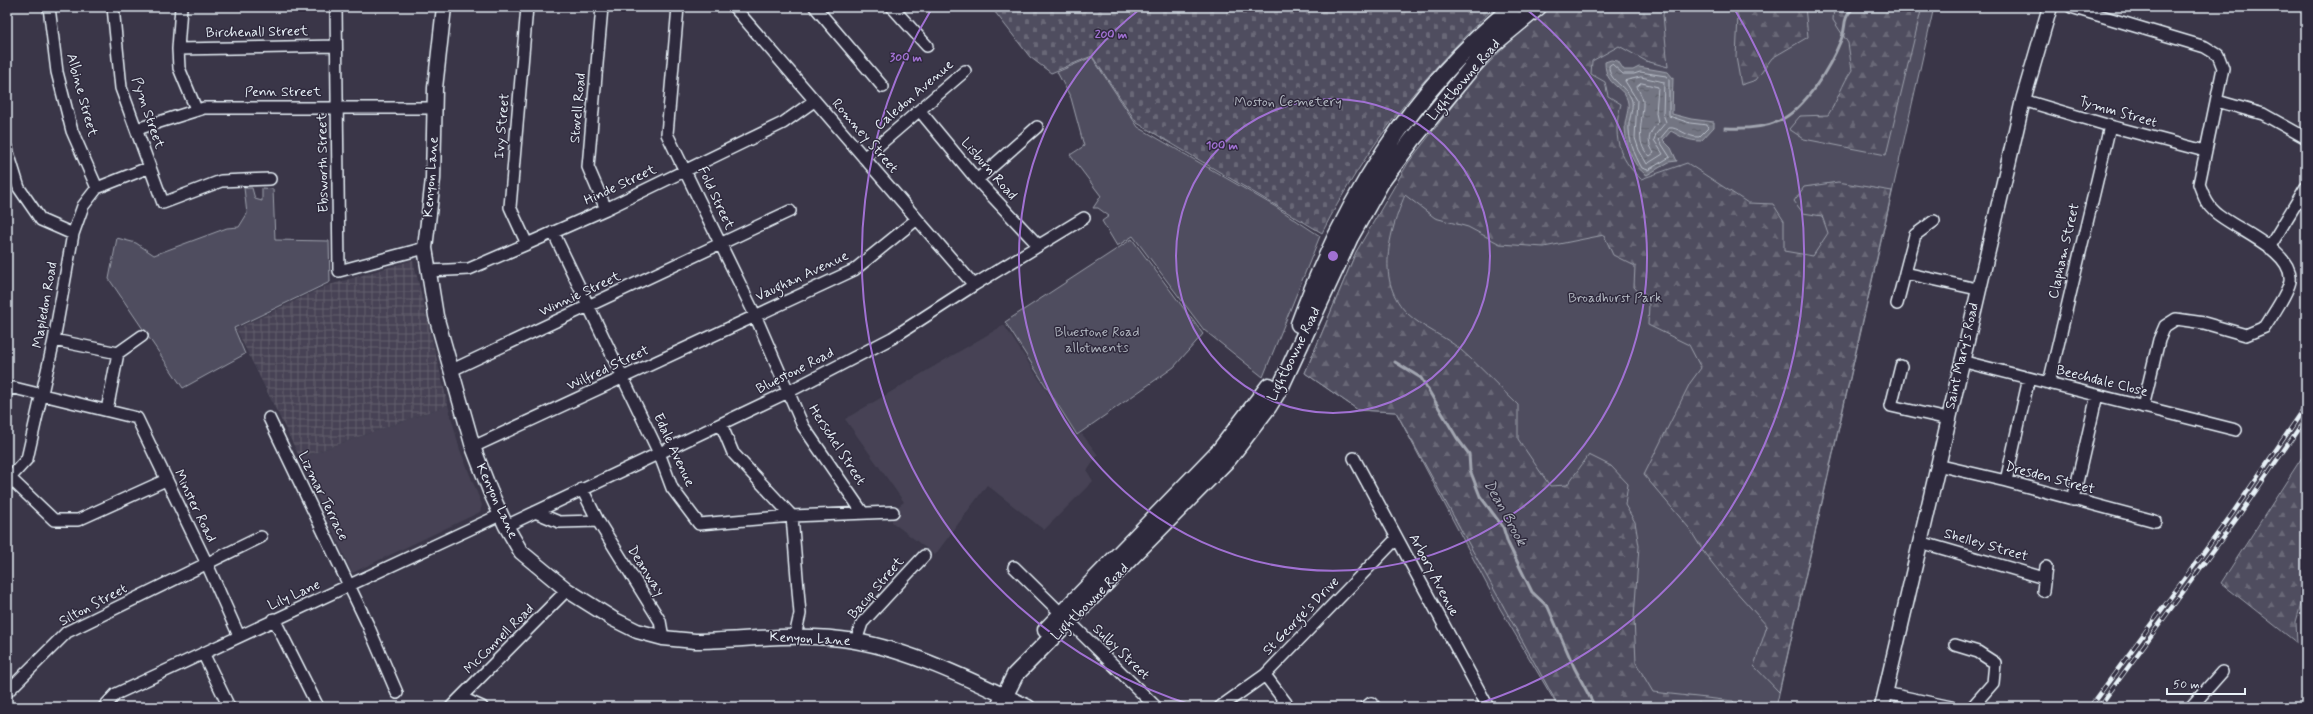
<svg xmlns="http://www.w3.org/2000/svg" width="2313" height="714" font-family="Mynerve,sans-serif">
<style>
.built{fill:#464354}
.industrial{fill:url(#industrial-grid)}
.green{fill:#504e5f;stroke:#9ca0ac}
.forest{fill:url(#forest-firs);stroke:#9ca0ac}
.cemetery{fill:url(#cemetery-stones);stroke:#9ca0ac}
.water{fill:url(#water-ripples);stroke:#a2a6b1}
.lines{fill:none;stroke-linecap:round;stroke-linejoin:round}
.shore{stroke:#b9bfc9;stroke-width:1}
.stream{stroke:#a2a6b1;stroke-width:3}
.minor-casing{stroke:#e8f1f8;stroke-width:14}
.tertiary-casing{stroke:#e8f1f8;stroke-width:17}
.secondary-casing{stroke:#e8f1f8;stroke-width:19}
.minor{stroke:#2f2a3d;stroke-width:11}
.tertiary{stroke:#2f2a3d;stroke-width:14}
.secondary{stroke:#2f2a3d;stroke-width:16}
.rail-casing{stroke:#e8f1f8;stroke-width:4.5}
.rail{stroke:#2f2a3d;stroke-width:3;stroke-dasharray:9;stroke-linecap:butt}
.ring{fill:none;stroke:#a171d3;stroke-width:2}
.labels{text-anchor:middle;dominant-baseline:central;stroke-width:3;stroke-linejoin:round;paint-order:stroke}
.street-label{font-size:14px;fill:#e8f1f8;stroke:#2f2a3d}
.park-label{font-size:14px;fill:#b3b8c2;stroke:#2f2a3d}
.water-label{font-size:15px;font-style:italic;fill:#aeb2bd;stroke:#2f2a3d}
.centre{fill:#a171d3;stroke:#2f2a3d;stroke-width:2}
.ring-label{font-size:12px;text-anchor:middle;font-weight:bold;fill:#a171d3;stroke:#2f2a3d;stroke-width:3;stroke-linejoin:round;paint-order:stroke}
</style>
<defs>
<pattern id="industrial-grid" width="8" height="8" patternUnits="userSpaceOnUse"><rect width="8" height="8" fill="#464354"/><path d="M0 4h8M4 0v8" fill="none" stroke="#615f6d"/></pattern>
<pattern id="forest-firs" width="22" height="20" patternUnits="userSpaceOnUse"><rect width="22" height="20" fill="#504e5f"/><path d="M5 1l3.5 6h-7zM16 11l3.5 6h-7z" fill="#696877"/></pattern>
<pattern id="cemetery-stones" width="16" height="16" patternUnits="userSpaceOnUse"><rect width="16" height="16" fill="#504e5f"/><path d="M2 7V4a2 2 0 0 1 4 0v3zM10 15v-3a2 2 0 0 1 4 0v3z" fill="#696877"/></pattern>
<pattern id="water-ripples" width="26" height="14" patternUnits="userSpaceOnUse"><rect width="26" height="14" fill="#737482"/><path d="M2 4q2-2 4 0t4 0M15 11q2-2 4 0t4 0" fill="none" stroke="#5f6069"/></pattern>
</defs>
<rect width="100%" height="100%" fill="#3a3648"/>
<filter id="ink" filterUnits="userSpaceOnUse"><feTurbulence type="fractalNoise" baseFrequency=".025" numOctaves="2"/><feDisplacementMap in="SourceGraphic" scale="8" xChannelSelector="R" yChannelSelector="G"/><feConvolveMatrix kernelMatrix="1 2 1 2 8 2 1 2 1" color-interpolation-filters="sRGB"/></filter>
<g filter="url(#ink)">
<path class="built" d="M 1004,325 L 1076,436 L 1082,434 L 1098,455 L 1087,471 L 1093,481 L 1044,530 L 987,485 L 935,555 L 892,522 L 892,511 L 904,502 L 845,419 Z
M 448,405 L 460,450 L 482,505 L 480,512 L 352,573 L 300,458 Z"/>
<path class="industrial" d="M 413,260 L 448,405 L 300,458 L 236,329 L 326,286 Z"/>
<path class="green" d="M 1550,7 L 1934,7 L 1776,707 L 1558,707 L 1495,600 L 1396,412 L 1358,410 L 1305,373 L 1356,252 L 1474,78 L 1526,25 Z
M 1092,57 L 1138,127 L 1276,207 L 1320,236 L 1263,377 L 1204,330 L 1133,236 L 1117,246 L 1102,221 L 1109,216 L 1098,208 L 1093,208 L 1101,196 L 1070,155 L 1084,146 L 1071,98 L 1057,72 Z
M 244,188 L 252,188 L 255,199 L 262,201 L 262,188 L 273,189 L 275,240 L 329,241 L 330,282 L 234,328 L 245,354 L 183,388 L 109,279 L 117,238 L 136,243 L 154,255 L 227,228 L 239,227 L 247,214 Z
M 1132,239 L 1203,334 L 1174,367 L 1077,435 L 1005,322 Z"/>
<path class="forest" d="M 1550,7 L 1665,7 L 1663,15 L 1668,67 L 1646,61 L 1619,46 L 1592,61 L 1591,74 L 1605,82 L 1608,96 L 1621,104 C 1612,135 1618,158 1641,179 L 1687,163 L 1748,203 L 1773,204 L 1784,221 L 1784,251 L 1813,256 L 1828,233 L 1822,216 L 1803,213 L 1794,201 L 1804,187 L 1838,182 L 1892,191 L 1779,692 L 1754,666 L 1767,626 L 1725,579 L 1705,554 L 1689,528 L 1644,475 L 1690,383 L 1701,368 L 1689,345 L 1648,325 L 1649,304 L 1634,287 L 1635,266 L 1613,255 L 1604,235 L 1544,247 L 1500,244 L 1468,227 L 1435,218 L 1405,195 C 1389,233 1375,282 1408,314 C 1424,329 1445,336 1461,350 C 1481,367 1499,387 1518,405 L 1518,439 L 1550,486 L 1567,485 L 1589,455 L 1611,466 L 1628,484 L 1625,505 L 1635,522 L 1639,546 L 1634,618 L 1636,663 L 1653,692 L 1733,701 L 1739,707 L 1559,707 L 1396,412 L 1358,410 L 1305,373 L 1356,252 L 1408,163 L 1474,78 L 1526,25 Z
M 1735,7 L 1805,7 L 1808,37 L 1772,58 L 1756,80 L 1741,85 L 1736,57 L 1738,16 Z
M 1834,7 L 1922,7 L 1886,155 L 1804,139 L 1789,129 L 1800,116 L 1828,115 C 1838,100 1842,84 1852,70 L 1848,43 L 1833,20 Z
M 2306,451 L 2306,603 L 2301,604 L 2296,622 L 2297,643 L 2221,583 Z"/>
<path class="cemetery" d="M 991,7 L 1495,7 C 1424,74 1366,146 1322,233 L 1137,123 L 1092,56 L 1051,73 L 1030,57 Z"/>
<path class="water" d="M 1611,60 L 1618,61 L 1624,70 L 1633,70 L 1639,67 L 1668,72 L 1673,78 L 1672,114 L 1691,119 L 1714,122 L 1714,127 L 1701,141 C 1689,141 1681,137 1671,131 L 1663,140 L 1671,148 L 1677,161 L 1669,162 L 1647,175 C 1631,166 1625,142 1625,124 C 1626,117 1629,109 1628,103 C 1625,85 1605,88 1605,62 Z"/>
<g class="lines">
<path class="shore" d="M 1612,64 L 1623,74 L 1634,74 L 1640,72 L 1666,76 L 1669,80 L 1669,116 L 1690,123 L 1707,125 L 1708,128 L 1699,137 C 1688,138 1677,126 1669,128 L 1659,140 L 1670,157 L 1648,170 L 1642,168 C 1634,154 1628,139 1629,123 C 1630,117 1633,108 1632,101 C 1628,86 1608,82 1609,66 Z
M 1641,77 L 1664,82 L 1663,114 L 1666,122 L 1656,134 L 1654,140 L 1663,154 L 1647,164 L 1639,150 L 1635,138 L 1637,100 L 1625,81 Z
M 1642,83 L 1658,87 L 1656,113 L 1658,122 C 1650,133 1645,139 1654,153 L 1650,156 C 1633,144 1644,117 1643,101 C 1642,96 1639,91 1637,87 Z"/>
<path class="stream" d="M 1725,128 C 1742,129 1763,128 1779,121 C 1806,108 1830,67 1841,40 C 1848,24 1840,22 1854,7
M 1395,362 L 1421,378 L 1457,438 L 1469,454 L 1470,470 L 1480,496 L 1503,527 L 1508,543 L 1532,592 L 1548,607 L 1574,667 L 1595,707"/>
<g class="minor-casing">
<path id="minor" d="M 49,7 L 57,72 L 72,131 L 97,188
M 113,7 L 121,88 L 163,203 L 221,181 L 270,179
M 181,7 L 178,49 L 179,68 L 196,109
M 336,7 L 339,271 L 425,248
M 602,7 L 588,167 L 606,209
M 678,7 L 667,134 L 755,315 L 803,426 L 863,513
M 734,7 L 974,285
M 815,7 L 883,87
M 892,7 L 927,46
M 2071,7 L 2205,47 L 2218,55 L 2223,68 L 2199,184 C 2203,194 2206,204 2214,211 C 2233,229 2294,250 2290,281 C 2288,293 2272,316 2265,327 L 2246,335 L 2204,323 L 2176,319 L 2165,326 L 2159,340 L 2143,407
M 178,49 L 336,46
M 2023,100 L 2110,126 L 2205,151
M 2217,101 L 2263,114 L 2306,138
M 920,111 L 977,180 L 1038,245
M 137,129 L 204,108 L 434,108
M 7,149 L 19,188 L 41,220 L 73,234
M 864,158 L 965,71
M 977,180 L 1037,127
M 1934,221 L 1915,235 L 1905,273 L 1977,289
M 553,232 L 659,453 L 672,488 L 699,524 L 792,516 L 893,512
M 527,244 L 510,207 L 527,7
M 2269,248 L 2306,187
M 428,271 L 469,269 L 527,244 L 606,209 L 783,123 L 814,101
M 1897,304 L 1905,273
M 54,340 L 118,353
M 1961,361 L 2236,430
M 1901,366 L 1891,406 L 1948,419
M 452,370 L 790,211
M 2049,383 L 2110,126
M 7,390 L 14,388 L 137,418 L 207,564 L 239,636
M 107,410 L 118,353 L 142,336
M 269,418 L 367,623 L 397,693
M 721,424 L 733,453 L 792,516 L 800,614 L 795,636
M 473,447 L 854,270 L 917,219
M 1354,458 L 1488,707
M 1937,465 L 2006,481 L 2155,521
M 10,478 L 54,520 L 78,520 L 166,480
M 7,481 L 27,459 L 54,340 L 73,234 L 83,206 L 97,188 L 150,167
M 2006,481 L 2029,378
M 582,489 L 598,521 L 660,621 L 663,638
M 2073,500 L 2097,395
M 535,512 L 559,522 L 598,521
M 506,526 L 788,392 L 892,338 L 974,285 L 1084,218
M 1920,542 L 2044,578
M 1014,567 L 1156,707
M 2043,591 L 2046,567
M 274,619 L 318,707
M 856,641 L 862,623 L 924,556
M 1955,645 L 1978,652 L 1995,663 L 1993,683 L 1972,707
M 203,653 L 229,707
M 1265,675 L 1289,707
M 7,692 L 67,632 L 261,537
M 1885,693 L 1951,707
M 462,698 L 482,707
M 104,707 L 116,694 L 500,515
M 451,707 L 567,590
M 1220,707 L 1265,675 L 1397,538
M 1366,707 L 1371,703 L 1375,707
M 2191,707 L 2222,672"/>
</g>
<g class="tertiary-casing">
<path id="tertiary" d="M 444,7 L 435,88 L 433,179 L 425,248 L 436,316 L 473,447 L 490,491 L 506,526 L 521,552 L 567,590 L 613,619 L 637,631 L 663,638 L 695,641 C 749,640 802,632 855,641 C 913,651 975,682 1028,707
M 1882,707 L 2023,100 L 2050,7"/>
</g>
<g class="secondary-casing">
<path id="secondary" d="M 1299,324 C 1343,203 1412,89 1513,7
M 1046,630 L 1220,450 L 1269,386
M 999,707 L 1015,675 L 1229,458 L 1268,407 L 1281,386 L 1350,237 L 1381,182 L 1412,140 L 1486,50 L 1538,7"/>
</g>
<use href="#minor" class="minor"/>
<use href="#tertiary" class="tertiary"/>
<use href="#secondary" class="secondary"/>
<g class="rail-casing">
<path id="rail" d="M 2090,707 L 2232,514 L 2306,406
M 2099,707 L 2237,518 L 2306,418"/>
</g>
<use href="#rail" class="rail"/>
</g>
</g>
<g class="ring">
<circle cx="1333" cy="256" r="157"/>
<path d="M1526 9A314 314 0 1 1 1140 9"/>
<path d="M1195 706A471 471 0 0 1 931 10M1735 10A471 471 0 0 1 1471 706"/>
</g>
<g class="labels">
<g class="street-label">
<text transform="translate(257 32) rotate(-1)">Birchenall Street</text>
<text transform="translate(1464 80) rotate(-49)">Lightbowne Road</text>
<text x="283" y="92">Penn Street</text>
<text transform="translate(82 95) rotate(75)">Albine Street</text>
<text transform="translate(914 95) rotate(-41)">Caledon Avenue</text>
<text transform="translate(578 108) rotate(-85)">Stovell Road</text>
<text transform="translate(2118 112) rotate(16)">Tymm Street</text>
<text transform="translate(148 113) rotate(71)">Pym Street</text>
<text transform="translate(502 126) rotate(-85)">Ivy Street</text>
<text transform="translate(865 136) rotate(49)">Romney Street</text>
<text transform="translate(323 163) rotate(-91)">Ebsworth Street</text>
<text transform="translate(989 169) rotate(49)">Lisburn Road</text>
<text transform="translate(431 177) rotate(-86)">Kenyon Lane</text>
<text transform="translate(620 185) rotate(-25)">Hinde Street</text>
<text transform="translate(716 198) rotate(65)">Fold Street</text>
<text transform="translate(2064 251) rotate(-77)">Clapham Street</text>
<text transform="translate(802 276) rotate(-25)">Vaughan Avenue</text>
<text transform="translate(580 294) rotate(-25)">Winnie Street</text>
<text transform="translate(45 305) rotate(-80)">Mapledon Road</text>
<text transform="translate(1294 354) rotate(-64)">Lightbowne Road</text>
<text transform="translate(1962 356) rotate(-77)">Saint Mary's Road</text>
<text transform="translate(608 368) rotate(-25)">Wilfred Street</text>
<text transform="translate(795 371) rotate(-27)">Bluestone Road</text>
<text transform="translate(2102 381) rotate(14)">Beechdale Close</text>
<text transform="translate(837 445) rotate(57)">Herschel Street</text>
<text transform="translate(674 450) rotate(65)">Edale Avenue</text>
<text transform="translate(2050 478) rotate(15)">Dresden Street</text>
<text transform="translate(323 496) rotate(64)">Lizmar Terrace</text>
<text transform="translate(497 501) rotate(65)">Kenyon Lane</text>
<text transform="translate(195 506) rotate(64)">Minster Road</text>
<text transform="translate(1986 545) rotate(16)">Shelley Street</text>
<text transform="translate(646 571) rotate(58)">Deanway</text>
<text transform="translate(1434 575) rotate(62)">Arbory Avenue</text>
<text transform="translate(876 588) rotate(-49)">Bacup Street</text>
<text transform="translate(294 595) rotate(-24)">Lily Lane</text>
<text transform="translate(1090 602) rotate(-45)">Lightbowne Road</text>
<text transform="translate(93 605) rotate(-28)">Silton Street</text>
<text transform="translate(1301 616) rotate(-46)">St George's Drive</text>
<text transform="translate(499 639) rotate(-45)">McConnell Road</text>
<text transform="translate(810 639) rotate(3)">Kenyon Lane</text>
<text transform="translate(1121 652) rotate(44)">Sulby Street</text>
</g>
<g class="park-label">
<text x="1288" y="102">Moston Cemetery</text>
<text x="1615" y="298">Broadhurst Park</text>
<text x="1097" y="332">Bluestone Road<tspan x="1097" dy="16">allotments</tspan></text>
</g>
<g class="water-label">
<text transform="translate(1505 513) rotate(61)">Dean Brook</text>
</g>
</g>
<circle cx="1333" cy="256" r="6" class="centre"/>
<g class="ring-label">
<text x="1111" y="38">200 m</text>
<text x="906" y="61">300 m</text>
<text x="1222" y="149">100 m</text>
</g>
<rect width="2313" height="714" fill="none" stroke="#2f2a3d" stroke-width="24"/>
<rect x="12" y="12" width="2289" height="690" fill="none" stroke="#e8f1f8" stroke-width="1.5" filter="url(#ink)"/>
<path d="M2167 688v6h78v-6" fill="none" stroke="#e8f1f8" stroke-width="2"/>
<text x="2173" y="688" font-size="12" fill="#e8f1f8" stroke="#2f2a3d" stroke-width="3" paint-order="stroke">50 m</text>
</svg>
